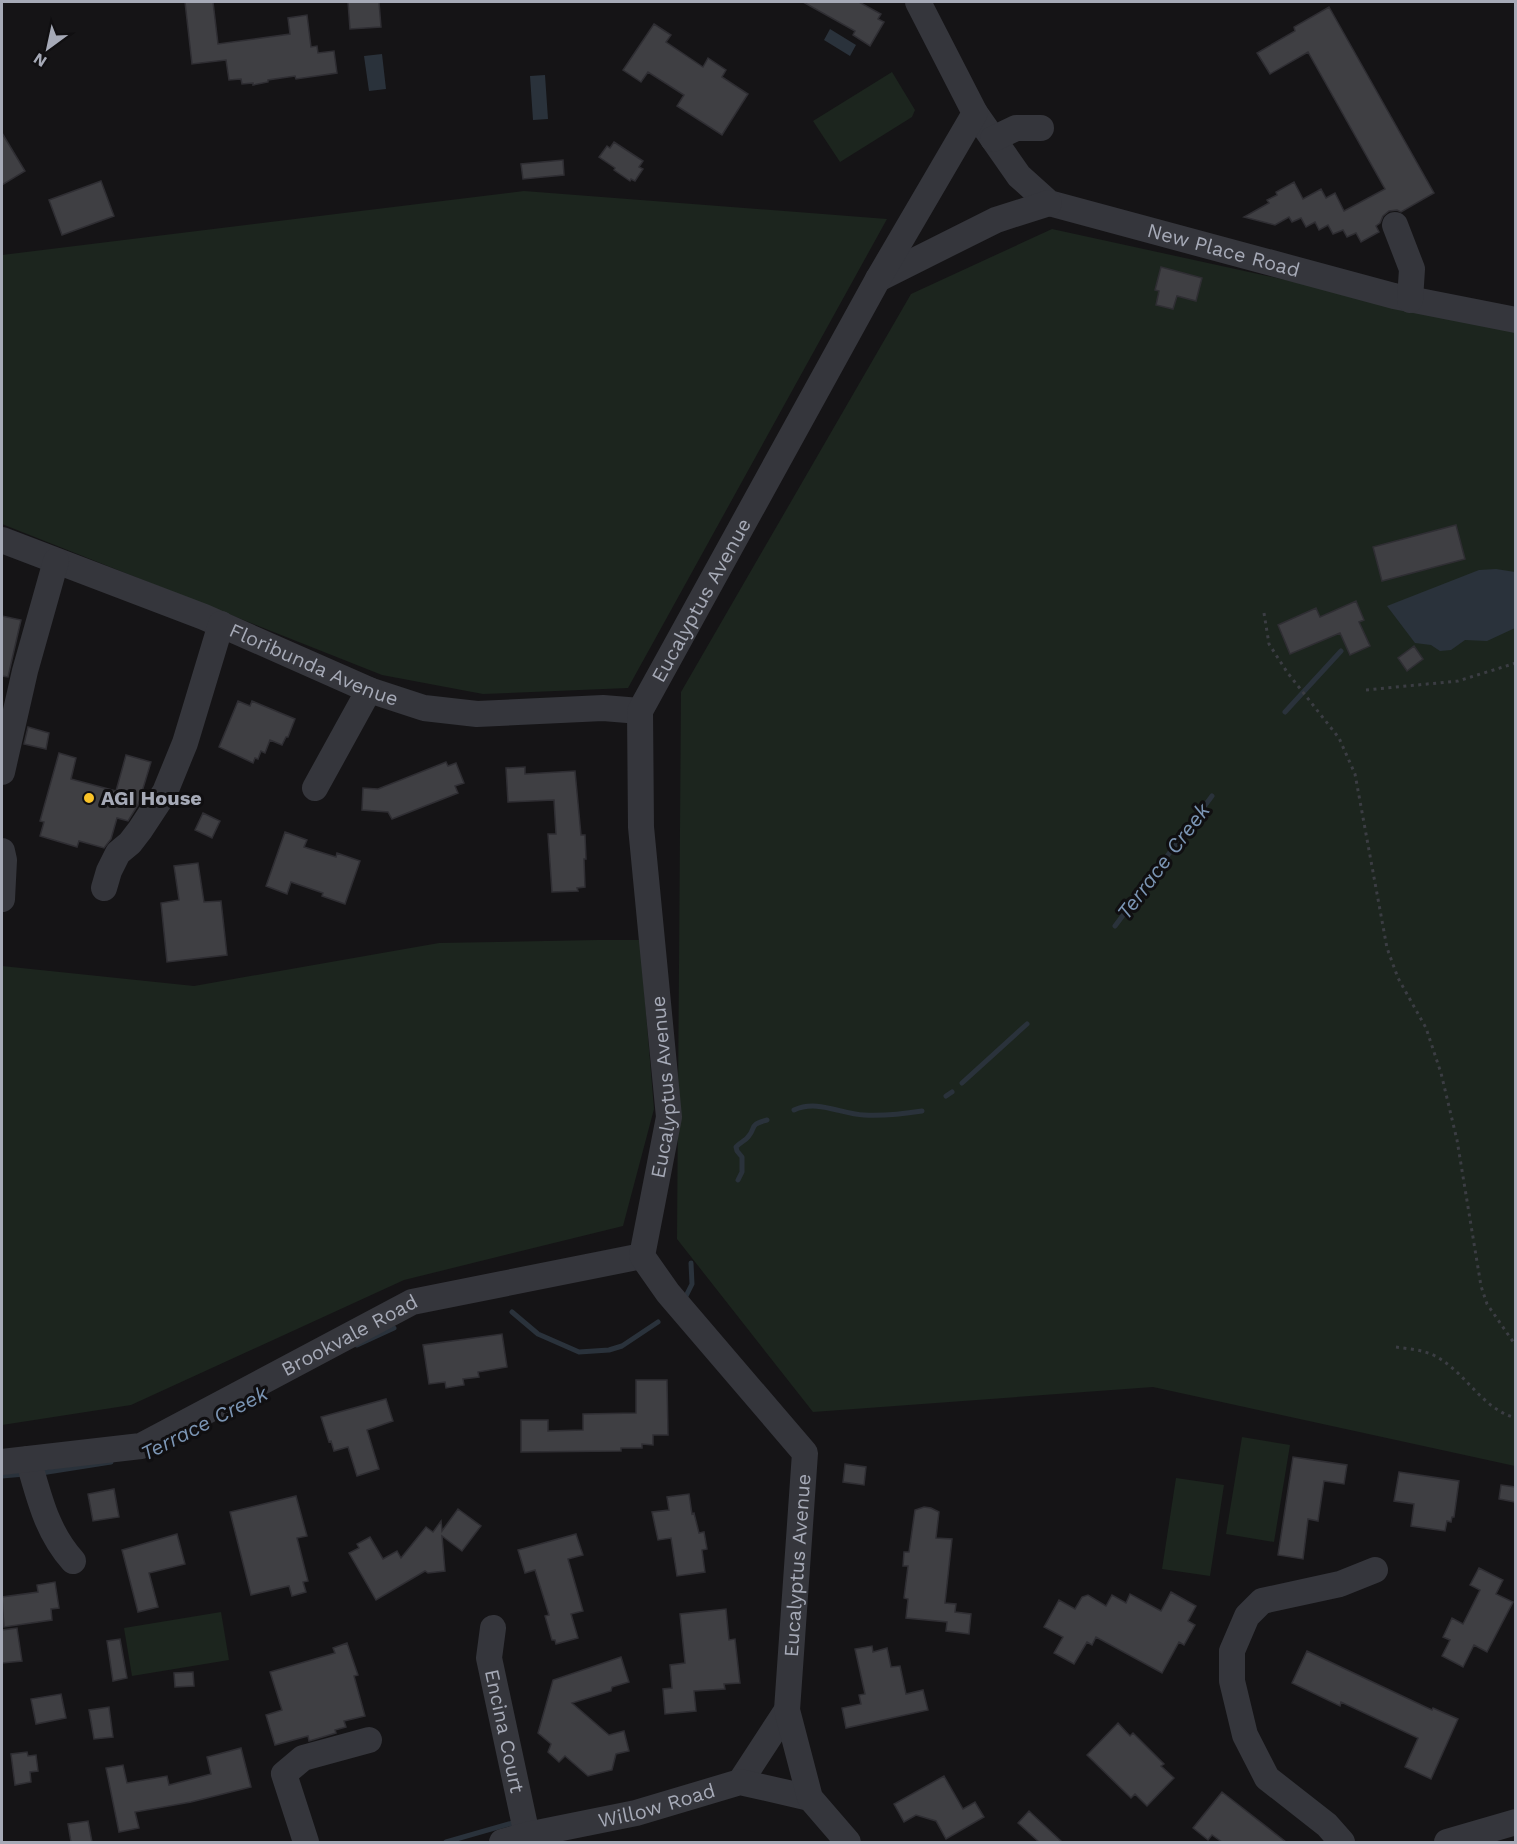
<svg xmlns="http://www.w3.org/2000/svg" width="1517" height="1844" font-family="'Work Sans',sans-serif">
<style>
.green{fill:#1c251e}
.water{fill:#2a323b}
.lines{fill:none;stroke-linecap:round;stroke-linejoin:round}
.stream{stroke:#2a323b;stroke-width:5}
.building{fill:#3f3f43;stroke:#2f2e33;stroke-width:1.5}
.path{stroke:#3b3d43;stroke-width:3;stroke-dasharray:3 4.5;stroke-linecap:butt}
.minor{stroke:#35363c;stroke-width:26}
.poi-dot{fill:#fac328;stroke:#100f11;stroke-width:2}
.labels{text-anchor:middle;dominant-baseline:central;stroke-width:6;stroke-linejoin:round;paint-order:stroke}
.street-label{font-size:20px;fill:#a6aab7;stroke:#100f11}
.poi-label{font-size:20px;font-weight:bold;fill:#a6aab7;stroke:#100f11;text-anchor:start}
.water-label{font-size:21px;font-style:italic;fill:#7b95b4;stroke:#100f11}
</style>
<rect width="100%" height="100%" fill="#151416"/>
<path class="green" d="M 892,72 L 915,110 L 912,117 L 840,162 L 813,121 Z
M 524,191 L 887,219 L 628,688 L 483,694 L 382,675 L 2,524 L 2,255 Z
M 1052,229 L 1515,330 L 1515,1466 L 1153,1387 L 813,1412 L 677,1239 L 681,692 L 911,294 Z
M 597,940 L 640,940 L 654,1109 L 623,1226 L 404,1280 L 131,1405 L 2,1425 L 2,966 L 194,986 L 439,943 Z
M 1242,1437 L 1290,1445 L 1274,1542 L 1226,1534 Z
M 1176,1478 L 1224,1485 L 1210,1576 L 1162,1569 Z
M 221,1612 L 229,1660 L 132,1676 L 124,1628 Z"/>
<path class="water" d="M 830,29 L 856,45 L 850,56 L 824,40 Z
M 382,54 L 386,89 L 369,91 L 364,56 Z
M 545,75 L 548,119 L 533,120 L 530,76 Z
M 1496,569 L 1515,572 L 1515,628 L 1487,641 L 1465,640 L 1451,650 L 1440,651 L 1431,645 L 1415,643 L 1387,606 L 1479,570 Z"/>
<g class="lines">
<path class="stream" d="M 1285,712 L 1341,651
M 1115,926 L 1212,796
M 962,1083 L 1027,1024
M 946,1096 L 952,1092
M 794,1110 C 817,1099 841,1114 864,1115 C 884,1116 903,1114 922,1111
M 738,1180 L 742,1172 L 742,1157 L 737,1151 L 736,1147 C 739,1143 745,1141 748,1137 C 757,1127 748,1125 767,1120
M 684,1300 L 692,1284 L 691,1263
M 512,1312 L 538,1334 L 579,1352 L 609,1350 L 622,1346 L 658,1322
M 357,1345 L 394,1328
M 41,1473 L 111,1462
M 2,1476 L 25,1474
M 446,1842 L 516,1822"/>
</g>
<path class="building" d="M 185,2 L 213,2 L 218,44 L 290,34 L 288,18 L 307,15 L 311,47 L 317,46 L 318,53 L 334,51 L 337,73 L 296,79 L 295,76 L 268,80 L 268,82 L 253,85 L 253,83 L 242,84 L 241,79 L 229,80 L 226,60 L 192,64 Z
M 348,2 L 379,2 L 381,27 L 350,29 Z
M 803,2 L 859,2 L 881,14 L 878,19 L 884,22 L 870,46 L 853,35 L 855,31 Z
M 1329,7 L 1434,193 L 1401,212 L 1397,210 L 1389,211 L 1383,216 L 1380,223 L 1376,226 L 1379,232 L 1361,242 L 1356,233 L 1347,237 L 1343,230 L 1333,234 L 1328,225 L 1319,230 L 1315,222 L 1306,227 L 1301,218 L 1292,222 L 1289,217 L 1275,225 L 1244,217 L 1269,203 L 1267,200 L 1277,195 L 1276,192 L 1294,182 L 1303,199 L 1321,189 L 1326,198 L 1335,193 L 1344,211 L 1385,189 L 1308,52 L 1270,74 L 1257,53 L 1295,31 L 1294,27 Z
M 654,24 L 671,35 L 666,42 L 703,67 L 708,58 L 726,70 L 722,77 L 748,94 L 722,135 L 677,106 L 684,95 L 648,72 L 641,82 L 623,70 Z
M 2,133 L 25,171 L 2,185 Z
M 614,142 L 643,161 L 639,167 L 643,169 L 635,181 L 631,179 L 630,181 L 614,170 L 615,168 L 599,157 L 607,146 L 610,148 Z
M 563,160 L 564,175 L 523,179 L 521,164 Z
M 101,181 L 114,216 L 62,235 L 49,200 Z
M 1161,267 L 1202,278 L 1196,301 L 1177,296 L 1173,309 L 1156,305 L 1159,291 L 1155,290 Z
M 1456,525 L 1465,559 L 1382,581 L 1373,547 Z
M 1356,601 L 1364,620 L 1359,622 L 1370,646 L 1350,655 L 1340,633 L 1290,654 L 1278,625 L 1316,608 L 1320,617 Z
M 2,616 L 21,620 L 8,677 L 2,676 Z
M 1414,646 L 1423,659 L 1407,671 L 1398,658 Z
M 238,701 L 250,706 L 252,701 L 295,719 L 288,737 L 286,737 L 282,745 L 270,740 L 265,753 L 261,751 L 258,759 L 255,758 L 253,763 L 219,747 Z
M 28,727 L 49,733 L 46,749 L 24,744 Z
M 59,753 L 76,758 L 71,779 L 116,791 L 126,755 L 151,762 L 138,805 L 128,821 L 117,818 L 111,839 L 104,848 L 79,841 L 77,847 L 40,836 L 44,822 L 40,821 Z
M 446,762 L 448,766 L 456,763 L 464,783 L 455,786 L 458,793 L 392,819 L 388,812 L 362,810 L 363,788 L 378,789 Z
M 525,767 L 525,774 L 575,771 L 581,835 L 585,835 L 586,859 L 584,859 L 585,887 L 577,888 L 578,891 L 552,892 L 548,834 L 556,834 L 554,800 L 508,802 L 506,768 Z
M 203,813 L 220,821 L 212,838 L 195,830 Z
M 285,832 L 307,840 L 304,847 L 336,857 L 337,853 L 360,861 L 345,904 L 322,896 L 323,893 L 291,882 L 287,894 L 266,886 Z
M 198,863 L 204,902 L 221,901 L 227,955 L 167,962 L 161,903 L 179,900 L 174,866 Z
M 502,1334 L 507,1367 L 478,1372 L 479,1377 L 463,1379 L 464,1385 L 446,1388 L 445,1382 L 429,1384 L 423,1345 Z
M 636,1380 L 667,1380 L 668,1435 L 653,1435 L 653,1445 L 642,1444 L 642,1448 L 621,1448 L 621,1451 L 521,1452 L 521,1420 L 548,1420 L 548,1431 L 583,1430 L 583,1414 L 636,1413 Z
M 386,1399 L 393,1421 L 367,1430 L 379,1469 L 357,1476 L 348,1447 L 334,1451 L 331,1441 L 329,1442 L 321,1417 Z
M 1293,1457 L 1347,1465 L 1344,1484 L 1324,1481 L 1318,1521 L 1308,1519 L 1303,1559 L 1278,1555 Z
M 845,1464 L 866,1467 L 864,1485 L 843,1482 Z
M 1399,1472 L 1459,1481 L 1454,1517 L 1452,1517 L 1451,1522 L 1447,1521 L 1445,1531 L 1411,1526 L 1414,1504 L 1394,1501 Z
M 1501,1485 L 1515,1487 L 1515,1502 L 1499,1499 Z
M 114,1489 L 119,1517 L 93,1521 L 88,1494 Z
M 689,1494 L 692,1514 L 694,1513 L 699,1533 L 704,1532 L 707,1549 L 702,1550 L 705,1572 L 677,1576 L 671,1538 L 658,1540 L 652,1512 L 669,1510 L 667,1497 Z
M 296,1496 L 307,1536 L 297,1538 L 308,1581 L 303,1582 L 306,1592 L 292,1596 L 289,1586 L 251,1595 L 230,1512 Z
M 924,1507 L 931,1508 L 939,1512 L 936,1538 L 952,1539 L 945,1603 L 956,1604 L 955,1612 L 971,1614 L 969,1634 L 946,1631 L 947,1622 L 906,1618 L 908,1599 L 904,1598 L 908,1566 L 903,1566 L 904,1552 L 909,1552 L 915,1510 Z
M 458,1509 L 481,1526 L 462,1551 L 442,1536 L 445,1571 L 428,1573 L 425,1571 L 376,1600 L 349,1553 L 359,1548 L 357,1544 L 370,1537 L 383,1559 L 397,1551 L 401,1558 L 426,1527 L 433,1532 L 441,1521 L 442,1531 Z
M 177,1534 L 185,1564 L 149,1573 L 158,1607 L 138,1612 L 122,1550 Z
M 576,1534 L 583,1555 L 568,1559 L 583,1611 L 571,1614 L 578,1638 L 556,1644 L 555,1640 L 552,1640 L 545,1616 L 549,1615 L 535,1570 L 525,1573 L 518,1550 Z
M 1479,1568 L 1503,1580 L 1496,1594 L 1513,1602 L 1487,1652 L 1474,1645 L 1463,1667 L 1442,1656 L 1450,1640 L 1443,1637 L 1452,1618 L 1463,1624 L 1480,1590 L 1470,1585 Z
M 55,1582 L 59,1608 L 51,1609 L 52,1620 L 4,1627 L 2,1597 L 38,1592 L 37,1585 Z
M 1171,1592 L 1196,1606 L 1188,1621 L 1195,1625 L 1184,1645 L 1179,1642 L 1162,1673 L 1096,1637 L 1092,1645 L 1087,1642 L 1074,1664 L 1054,1653 L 1063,1637 L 1044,1627 L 1059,1600 L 1075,1609 L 1082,1597 L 1088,1595 L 1106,1606 L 1112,1595 L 1126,1603 L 1130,1594 L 1161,1611 Z
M 726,1609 L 729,1640 L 735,1639 L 740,1683 L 724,1684 L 725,1689 L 694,1691 L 696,1711 L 665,1714 L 663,1689 L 672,1688 L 670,1665 L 685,1663 L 680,1614 Z
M 17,1628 L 22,1661 L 2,1663 L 2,1630 Z
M 120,1639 L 127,1678 L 113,1681 L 107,1641 Z
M 347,1643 L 358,1675 L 354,1676 L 365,1716 L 344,1721 L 346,1727 L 335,1730 L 336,1733 L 309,1741 L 308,1736 L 275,1745 L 266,1715 L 282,1710 L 270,1672 L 335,1653 L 333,1648 Z
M 872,1646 L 873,1652 L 887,1648 L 891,1667 L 900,1666 L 906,1694 L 923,1690 L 928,1710 L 846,1728 L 842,1708 L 861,1704 L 859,1695 L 865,1694 L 855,1649 Z
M 1307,1651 L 1432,1710 L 1433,1708 L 1458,1719 L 1431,1779 L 1405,1767 L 1418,1738 L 1341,1702 L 1340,1706 L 1292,1683 Z
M 621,1657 L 629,1682 L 612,1687 L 611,1691 L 572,1703 L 609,1735 L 624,1731 L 629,1751 L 616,1754 L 612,1770 L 588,1776 L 565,1756 L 559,1762 L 548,1752 L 551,1744 L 538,1733 L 553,1680 Z
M 193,1672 L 194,1686 L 175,1687 L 174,1673 Z
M 61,1694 L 66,1718 L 36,1724 L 31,1699 Z
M 109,1707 L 113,1737 L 94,1739 L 89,1710 Z
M 1118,1723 L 1130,1736 L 1133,1733 L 1164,1764 L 1161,1766 L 1174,1778 L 1147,1806 L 1135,1794 L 1131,1798 L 1087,1755 Z
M 241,1748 L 251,1787 L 191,1802 L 135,1812 L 139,1828 L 119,1832 L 106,1768 L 123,1765 L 127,1783 L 167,1776 L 169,1785 L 211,1774 L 207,1757 Z
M 27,1752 L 28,1756 L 36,1755 L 38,1771 L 30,1772 L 31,1782 L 15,1785 L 11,1754 Z
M 944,1776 L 963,1809 L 975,1802 L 984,1817 L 946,1839 L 936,1821 L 916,1815 L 904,1822 L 894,1804 Z
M 1222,1792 L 1286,1842 L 1222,1842 L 1212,1835 L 1208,1840 L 1193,1828 Z
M 1029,1811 L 1062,1842 L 1039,1842 L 1018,1823 Z
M 88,1821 L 92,1842 L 71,1842 L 68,1824 Z"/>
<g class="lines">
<path class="path" d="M 1264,613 L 1269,644 L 1287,672 L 1339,738 L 1355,774 L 1387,948 L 1398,978 L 1426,1028 L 1441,1073 L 1457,1140 L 1481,1286 L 1487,1304 L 1516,1346
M 1366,690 L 1458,681 L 1516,663
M 1396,1347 C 1410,1349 1425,1350 1437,1357 C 1467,1374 1482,1409 1516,1418"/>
<g class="minor">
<path id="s1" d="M 975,113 L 1019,176 L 1049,203 L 1394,296 L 1516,320"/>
<path d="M 993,139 L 1016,128 L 1041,128"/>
<path d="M 1395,225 L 1412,269 L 1410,300"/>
<path d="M 878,279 L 996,220 L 1049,203"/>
<path id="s2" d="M 2,540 L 204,617 L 369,690 L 424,708 L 477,714 L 603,708 L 640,711"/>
<path d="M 2,772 L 25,671 L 56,561"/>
<path d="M 315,788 L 369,690"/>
<path d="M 2,851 L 4,860 L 2,899"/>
<path d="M 104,888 L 109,871 L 118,853 L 130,843 L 140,830 L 165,792 L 185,743 L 221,624"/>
<path d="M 28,1459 C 39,1496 46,1531 73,1561"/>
<path id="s3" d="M 2,1462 L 141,1446 L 412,1302 L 642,1256"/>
<path id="s4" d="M 493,1628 L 489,1658 L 527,1835"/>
<path d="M 740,1782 L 787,1710"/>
<path d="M 306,1842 L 284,1774 L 303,1758 L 369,1740"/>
<path id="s5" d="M 502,1842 L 527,1835 L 636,1813 L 740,1782 L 810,1798"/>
<path id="s6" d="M 848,1842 L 810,1798 L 787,1710 L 805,1453 L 668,1293 L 642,1256 L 669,1117 L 641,827 L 640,711 L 878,279 L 975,113 L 918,2"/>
<path d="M 1342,1842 L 1327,1825 L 1267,1778 L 1245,1735 L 1232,1681 L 1232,1651 L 1247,1616 L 1262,1601 L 1340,1584 L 1375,1570"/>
<path d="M 1447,1842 L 1516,1822"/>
</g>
</g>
<circle class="poi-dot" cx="89" cy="798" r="6"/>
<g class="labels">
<g class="street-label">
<text stroke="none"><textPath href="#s1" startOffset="298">New Place Road</textPath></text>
<text stroke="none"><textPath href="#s6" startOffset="1338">Eucalyptus Avenue</textPath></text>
<text stroke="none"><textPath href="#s2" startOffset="336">Floribunda Avenue</textPath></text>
<text stroke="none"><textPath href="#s6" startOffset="834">Eucalyptus Avenue</textPath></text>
<text stroke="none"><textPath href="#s3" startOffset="376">Brookvale Road</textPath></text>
<text stroke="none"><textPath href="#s6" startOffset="294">Eucalyptus Avenue</textPath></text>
<text stroke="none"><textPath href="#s4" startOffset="105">Encina Court</textPath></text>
<text stroke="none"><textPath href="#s5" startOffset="159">Willow Road</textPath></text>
</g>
<g class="poi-label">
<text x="101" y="798">AGI House</text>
</g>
<g class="water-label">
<text transform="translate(1163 861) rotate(-53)">Terrace Creek</text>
<text transform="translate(204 1423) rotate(-27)">Terrace Creek</text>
</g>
</g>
<rect width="1517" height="1844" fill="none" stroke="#a6aab7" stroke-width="6"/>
<g transform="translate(48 48) rotate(213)" stroke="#100f11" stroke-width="4.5" paint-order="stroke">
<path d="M0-4.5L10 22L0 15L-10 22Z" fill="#a6aab7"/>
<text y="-9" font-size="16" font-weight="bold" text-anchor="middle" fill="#a6aab7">N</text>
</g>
</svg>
